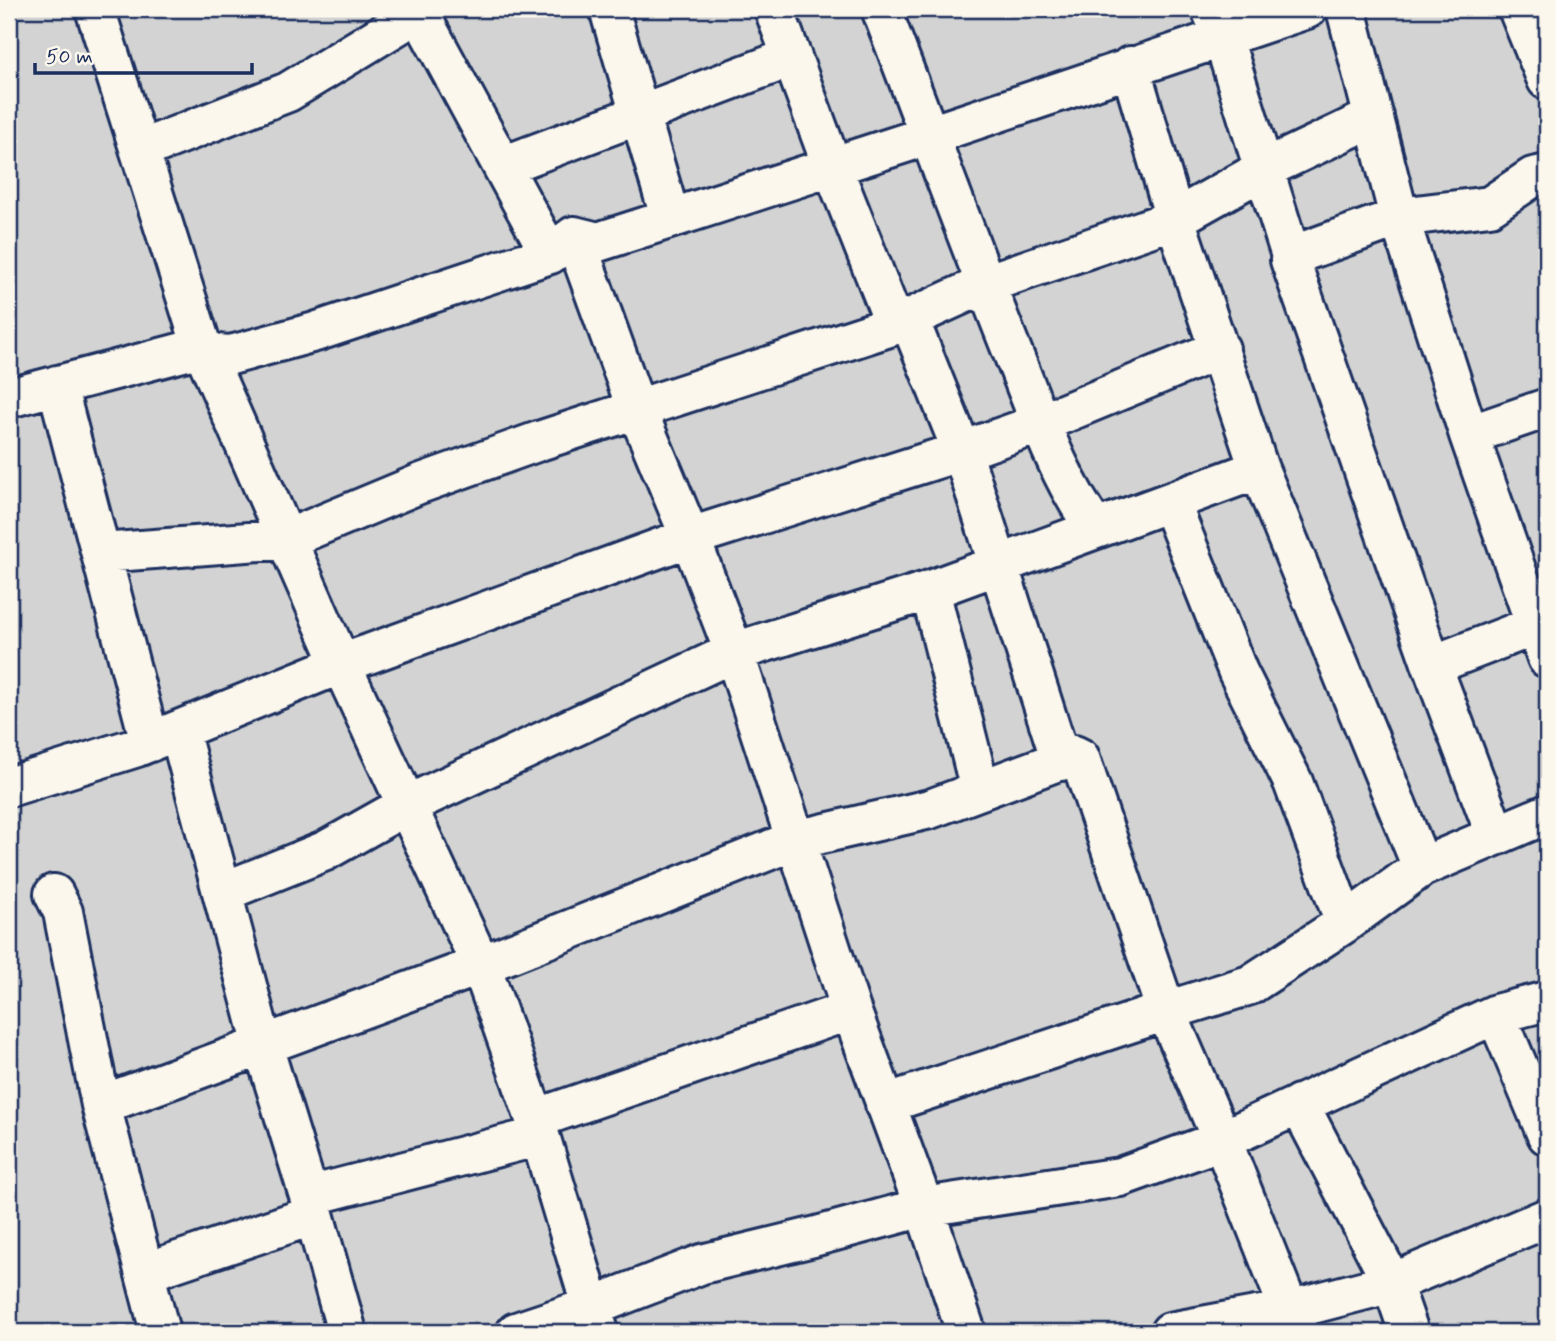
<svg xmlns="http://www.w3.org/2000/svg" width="1556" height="1341" font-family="Mynerve,sans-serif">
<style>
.grass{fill:#d2d3d2;stroke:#768198;stroke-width:2}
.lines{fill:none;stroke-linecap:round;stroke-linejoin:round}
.minor-casing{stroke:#1b2f5e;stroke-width:44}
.minor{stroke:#fbf7ec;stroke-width:38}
</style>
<rect width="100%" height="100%" fill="#f2efe6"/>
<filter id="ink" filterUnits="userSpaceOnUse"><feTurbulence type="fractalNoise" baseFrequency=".0143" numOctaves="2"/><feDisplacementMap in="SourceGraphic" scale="14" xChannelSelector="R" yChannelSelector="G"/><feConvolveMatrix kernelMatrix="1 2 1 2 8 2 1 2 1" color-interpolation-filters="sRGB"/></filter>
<g filter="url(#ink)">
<path class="grass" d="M 9,9 L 1547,9 L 1547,1332 L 9,1332 Z"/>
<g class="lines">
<g class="minor-casing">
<path id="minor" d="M 95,9 L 202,347 L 341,664 L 481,965 L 535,1119 L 599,1332
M 417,9 L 550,254
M 609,9 L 670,217
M 774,9 L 832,166 L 895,325
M 881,9 C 926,125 968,241 1014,356 C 1038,415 1058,478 1096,529 L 1259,469 L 1175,219 L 1130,66
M 1211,9 L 1222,35 L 1291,256
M 1346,9 L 1399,217 L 1469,435 L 1547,658
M 1518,9 L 1547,80
M 140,150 L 288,92 L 419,12
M 503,166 L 792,57
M 574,236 L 637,410 L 690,537 L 734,652 L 851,1010 L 924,1207 L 966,1332
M 909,319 L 962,451 L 1061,761
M 57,385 L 150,742
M 9,398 L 202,347 L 216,354 L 231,355 L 315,332 L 550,254 L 574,236 L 598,242 L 930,135 L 1307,9
M 1469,435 L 1547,408
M 1259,469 L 1422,867
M 1170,502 L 1238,672 L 1293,782 L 1345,923
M 101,553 L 287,539 L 419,484 L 539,441 L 895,325 L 985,284 L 1175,219 L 1264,169 L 1374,117
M 930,590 L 980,790
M 1536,625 L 1433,665 L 1431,663 L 1290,260 L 1291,256 L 1399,217 L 1490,206 L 1533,177 L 1547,174
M 1431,663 L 1496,836
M 179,730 L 263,1046 L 309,1196 L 347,1332
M 9,787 L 137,747 L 341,664 L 690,537 L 962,451 L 1041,423 L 1220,349
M 223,892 L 325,851 L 405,806 L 734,652 L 930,590 L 1096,529
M 54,894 L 63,912 L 101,1105
M 1496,1014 L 1547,1135
M 885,1104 L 1166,1011 L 1222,1140 L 1298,1332
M 1299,1104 L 1392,1283 L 1547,1218
M 535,1119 L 851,1010
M 309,1196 L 540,1136
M 146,1272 L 314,1215
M 160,1332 L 101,1105 L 481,965 L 795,840 L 930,809 L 1074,755 L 1080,758 L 1166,1011 L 1250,985 L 1345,923 L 1422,867 L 1547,814
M 516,1332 L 591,1307 L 702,1264 L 813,1237 L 924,1207 L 1120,1177 L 1222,1140 L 1496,1014 L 1547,1001
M 1170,1332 L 1289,1310 L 1392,1283 L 1409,1332"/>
</g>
<use href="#minor" class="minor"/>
</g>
</g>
<rect width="1556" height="1341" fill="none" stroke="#fbf7ec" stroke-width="35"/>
<rect x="18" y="18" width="1521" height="1306" fill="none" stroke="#1b2f5e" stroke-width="2.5" filter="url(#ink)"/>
<path d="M35 63v10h217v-10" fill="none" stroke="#1b2f5e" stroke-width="3.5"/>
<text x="46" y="63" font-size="21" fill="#1b2f5e" stroke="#fbf7ec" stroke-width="5" paint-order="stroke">50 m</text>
</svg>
